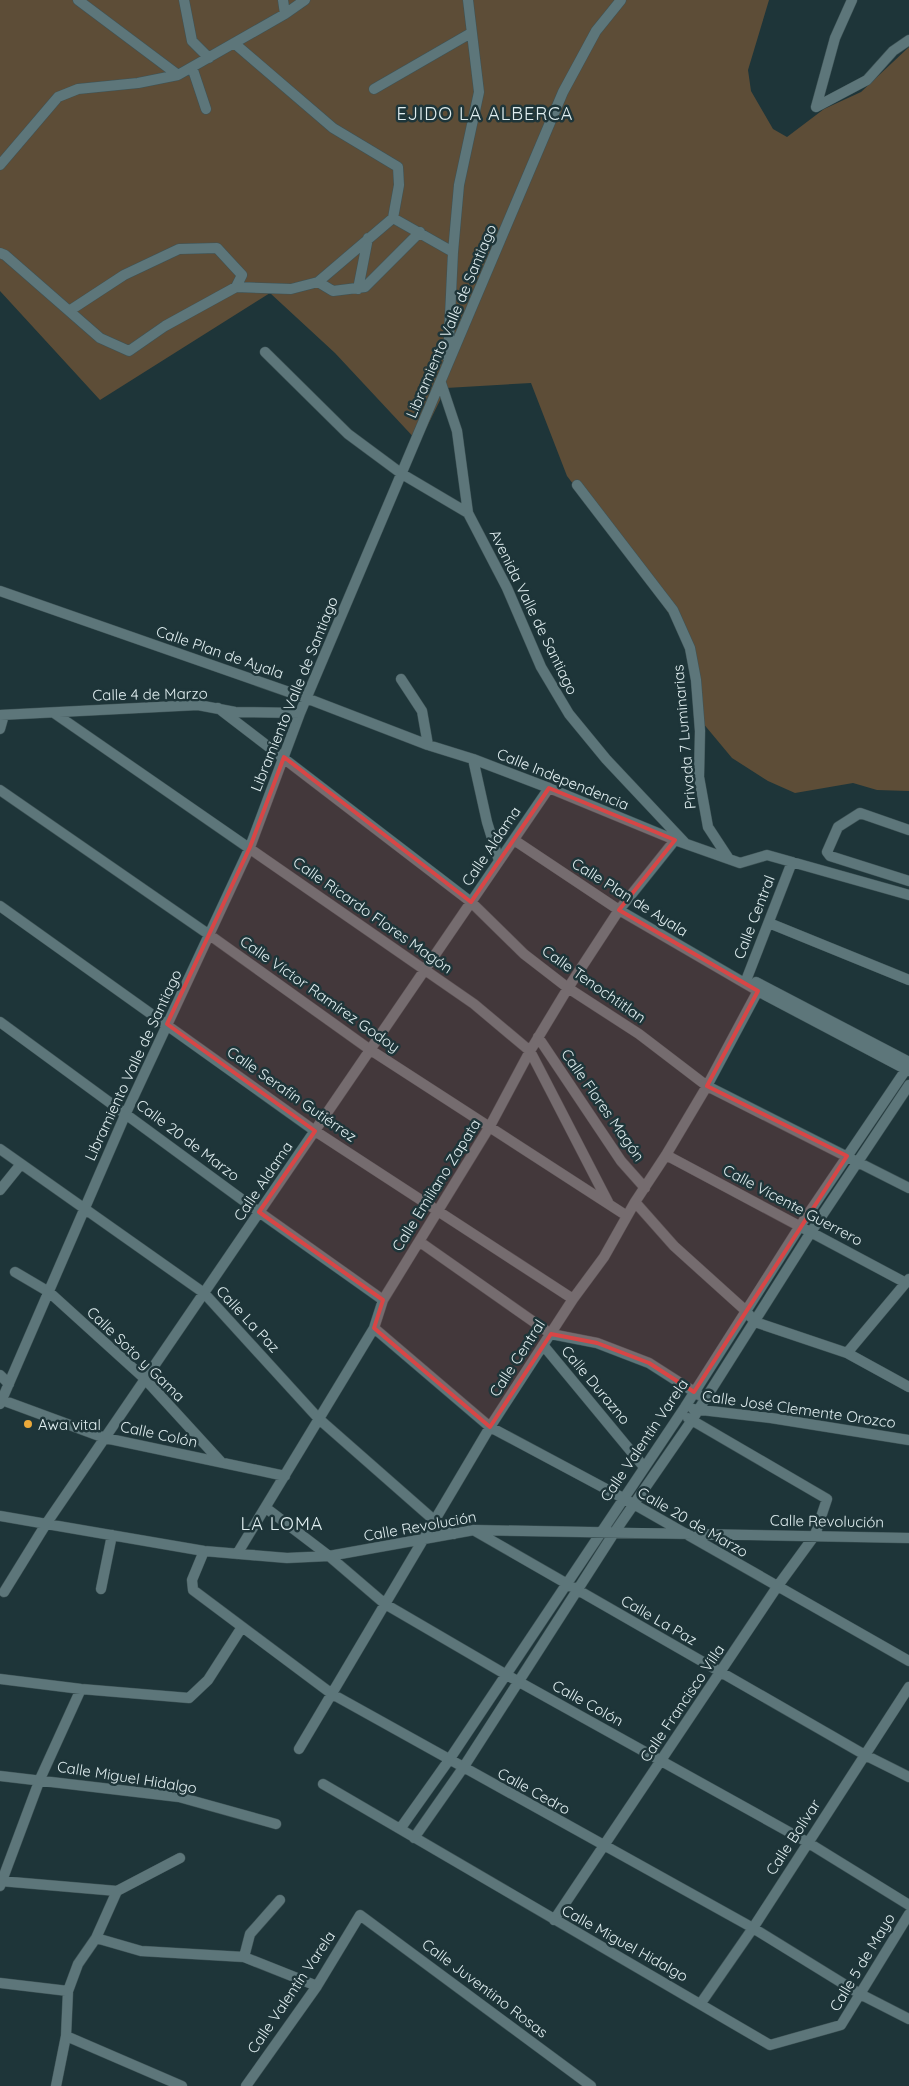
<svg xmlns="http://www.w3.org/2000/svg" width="909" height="2086" font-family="Quicksand,sans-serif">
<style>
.green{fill:#5d4d37}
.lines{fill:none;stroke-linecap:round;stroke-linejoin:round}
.minor-casing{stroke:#3e5356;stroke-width:11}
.minor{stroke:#5d767a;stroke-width:10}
.marked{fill:#d84646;fill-opacity:0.2;stroke:#d84646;stroke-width:4;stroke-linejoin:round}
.poi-dot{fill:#eba93a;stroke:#1e3539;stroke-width:2}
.labels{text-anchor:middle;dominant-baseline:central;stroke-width:5;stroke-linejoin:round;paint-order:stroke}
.street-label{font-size:15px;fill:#e0eef0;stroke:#1e3539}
.poi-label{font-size:15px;fill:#e0eef0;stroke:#1e3539;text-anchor:start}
.quarter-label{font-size:18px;letter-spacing:1px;fill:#e0eef0;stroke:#1e3539}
</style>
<rect width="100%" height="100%" fill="#1e3539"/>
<path class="green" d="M 0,0 L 769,0 L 748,70 L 751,91 L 773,129 L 787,137 L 824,109 L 861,92 L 909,47 L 909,791 L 877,790 L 853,783 L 795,793 L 768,781 L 732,758 L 697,716 L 685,637 L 643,576 L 567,476 L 531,383 L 446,388 L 419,443 L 335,353 L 270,293 L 100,400 L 0,291 Z"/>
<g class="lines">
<g class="minor-casing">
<path id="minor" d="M 78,0 L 178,75
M 184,0 L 192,41 L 209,58
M 283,0 L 285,14
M 234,43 L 333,128 L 398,167 L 399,185 L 393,218 L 453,252
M 192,67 L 206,109
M 374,89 L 471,33
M 816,107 L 867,80 L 893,51 L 909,40
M 816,107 L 835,38 L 852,0
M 0,165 L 58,97 L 78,89 L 138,83 L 178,75 L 285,14 L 305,0
M 0,253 L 5,255 L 100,338 L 129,351 L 165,326 L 236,287 L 291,289 L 318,282 L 333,291 L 365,287 L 420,232
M 318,282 L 393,218
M 358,289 L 368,238
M 69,311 L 124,275 L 179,249 L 217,248 L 242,275 L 236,287
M 265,352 L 348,434 L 402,474 L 468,513
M 448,358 L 453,252 L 459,185 L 479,92 L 468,0
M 441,383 L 457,431 L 468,513 L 507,588 L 541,667 L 569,714 L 606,759 L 685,843
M 577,485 L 673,610 L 690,648 L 696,680 L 700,731 L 699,777 L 708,827 L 729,859
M 0,591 L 306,698 L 428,745 L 473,759 L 549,788 L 675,840 L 740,863 L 767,855 L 909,895
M 401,679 L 422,711 L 428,745
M 218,708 L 471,902 L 524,954 L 568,988 L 639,1034 L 707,1086 L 909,1188
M 54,713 L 474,1004 L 530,1051 L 608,1202
M 0,715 L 198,705 L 235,712 L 300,713
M 0,729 L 4,715
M 473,759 L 487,822 L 499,861
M 0,790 L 211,936 L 369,1049 L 627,1216
M 909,830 L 860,813 L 838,827 L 827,852 L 830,856 L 909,881
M 514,840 L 619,910 L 765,995 L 909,1071
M 0,906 L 315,1131 L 573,1299
M 769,923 L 909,980
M 756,982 L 909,1062
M 745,983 L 792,862
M 0,1022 L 259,1212 L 383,1300
M 538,1037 L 621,1161 L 645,1188
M 0,1149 L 204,1293 L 319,1419 L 435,1521 L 454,1534
M 666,1155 L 906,1283
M 0,1190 L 21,1164
M 635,1202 L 674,1246 L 746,1311 L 755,1322 L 847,1353 L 909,1387
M 420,1242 L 551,1334 L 597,1343 L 649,1363 L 699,1395
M 15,1272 L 49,1292 L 145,1379 L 221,1462
M 374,1328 L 490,1427 L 623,1498 L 909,1661
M 543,1345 L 644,1467
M 847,1353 L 909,1279
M 0,1375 L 9,1384
M 2,1400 L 105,1438 L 285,1476
M 0,1404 L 126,1113 L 250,847 L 300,713 L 563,92 L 596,31 L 621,0
M 693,1409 L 771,1418 L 909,1440
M 266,1508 L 329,1556 L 385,1604 L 505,1674 L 807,1842 L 909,1905
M 0,1516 L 204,1551 L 287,1558 L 329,1556 L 474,1530 L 909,1538
M 475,1531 L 865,1755 L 909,1777
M 204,1551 L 192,1580 L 193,1590 L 332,1694 L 753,1928 L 860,1994 L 909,2019
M 237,1554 L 374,1328 L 383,1300 L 490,1126 L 530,1051 L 568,988 L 619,910 L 675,840
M 101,1589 L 112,1535
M 4,1592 L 46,1524 L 549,788
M 0,1679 L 81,1689 L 189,1698 L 208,1680 L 242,1627
M 299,1749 L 490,1427 L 573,1299 L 604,1257 L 635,1202 L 666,1155 L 707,1086 L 761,985
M 0,1776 L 179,1797 L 276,1824
M 323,1784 L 770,2045 L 841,2025 L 909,1914
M 400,1829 L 449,1760 L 685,1407 L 800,1226 L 909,1065
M 414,1838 L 463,1768 L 614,1533 L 692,1420 L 811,1232 L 909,1085
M 0,1881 L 117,1891
M 0,1886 L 40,1779 L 81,1689
M 117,1891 L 180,1858
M 554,1920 L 777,1587 L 815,1535 L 827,1499 L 688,1418
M 96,1938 L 141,1951 L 244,1957 L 317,1986
M 244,1957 L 250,1934 L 280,1900
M 0,1983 L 68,1991
M 701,2003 L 753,1928 L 909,1687
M 66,2036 L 182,2086
M 56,2086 L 66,2036 L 68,1991 L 78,1964 L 96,1938 L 117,1891
M 246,2086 L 317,1986 L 360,1915 L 591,2086"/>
</g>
<use href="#minor" class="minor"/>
</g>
<path class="marked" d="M 284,757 L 471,902 L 549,788 L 675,840 L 619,910 L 758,991 L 707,1086 L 847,1156 L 694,1392 L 649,1363 L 597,1343 L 551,1334 L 490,1427 L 374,1328 L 383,1300 L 259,1212 L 315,1131 L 167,1024 L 250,847 Z"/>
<circle class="poi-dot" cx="28" cy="1424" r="5"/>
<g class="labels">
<g class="street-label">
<text transform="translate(451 321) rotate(-67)">Libramiento Valle de Santiago</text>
<text transform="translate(534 612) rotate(64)">Avenida Valle de Santiago</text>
<text transform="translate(220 652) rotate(19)">Calle Plan de Ayala</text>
<text transform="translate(150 694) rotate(-1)">Calle 4 de Marzo</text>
<text transform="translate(294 694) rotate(-68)">Libramiento Valle de Santiago</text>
<text transform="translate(684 737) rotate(-95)">Privada 7 Luminarias</text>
<text transform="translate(563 779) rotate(22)">Calle Independencia</text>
<text transform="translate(491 846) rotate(-56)">Calle Aldama</text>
<text transform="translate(630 897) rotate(32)">Calle Plan de Ayala</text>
<text transform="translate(373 915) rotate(35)">Calle Ricardo Flores Magón</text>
<text transform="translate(754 917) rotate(-69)">Calle Central</text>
<text transform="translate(594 984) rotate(35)">Calle Tenochtitlan</text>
<text transform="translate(320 994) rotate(35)">Calle Víctor Ramírez Godoy</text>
<text transform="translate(133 1065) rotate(-65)">Libramiento Valle de Santiago</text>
<text transform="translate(292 1094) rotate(35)">Calle Serafín Gutiérrez</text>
<text transform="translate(603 1105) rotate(55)">Calle Flores Magón</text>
<text transform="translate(188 1140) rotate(37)">Calle 20 de Marzo</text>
<text transform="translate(263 1181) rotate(-56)">Calle Aldama</text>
<text transform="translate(436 1185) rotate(-58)">Calle Emiliano Zapata</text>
<text transform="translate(793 1205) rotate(28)">Calle Vicente Guerrero</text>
<text transform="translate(248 1319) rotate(47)">Calle La Paz</text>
<text transform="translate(136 1354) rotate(44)">Calle Soto y Gama</text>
<text transform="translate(517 1358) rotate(-57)">Calle Central</text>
<text transform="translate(596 1385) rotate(50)">Calle Durazno</text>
<text transform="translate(799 1409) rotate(8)">Calle José Clemente Orozco</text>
<text transform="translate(159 1434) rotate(12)">Calle Colón</text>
<text transform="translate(644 1440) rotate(-56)">Calle Valentín Varela</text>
<text transform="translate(827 1521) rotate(1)">Calle Revolución</text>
<text transform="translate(693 1522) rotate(30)">Calle 20 de Marzo</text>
<text transform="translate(420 1526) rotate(-10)">Calle Revolución</text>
<text transform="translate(659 1620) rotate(30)">Calle La Paz</text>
<text transform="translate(588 1703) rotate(29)">Calle Colón</text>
<text transform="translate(682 1703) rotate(-56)">Calle Francisco Villa</text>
<text transform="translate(127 1777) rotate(9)">Calle Miguel Hidalgo</text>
<text transform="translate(534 1791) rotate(29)">Calle Cedro</text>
<text transform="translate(793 1837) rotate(-57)">Calle Bolívar</text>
<text transform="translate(625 1943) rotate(29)">Calle Miguel Hidalgo</text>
<text transform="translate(862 1962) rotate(-59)">Calle 5 de Mayo</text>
<text transform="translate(485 1988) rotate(37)">Calle Juventino Rosas</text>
<text transform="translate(291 1992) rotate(-56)">Calle Valentín Varela</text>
</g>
<g class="poi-label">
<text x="38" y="1424">Awa vital</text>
</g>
<g class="quarter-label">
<text x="485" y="113">EJIDO LA ALBERCA</text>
<text x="282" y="1523">LA LOMA</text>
</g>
</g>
</svg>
